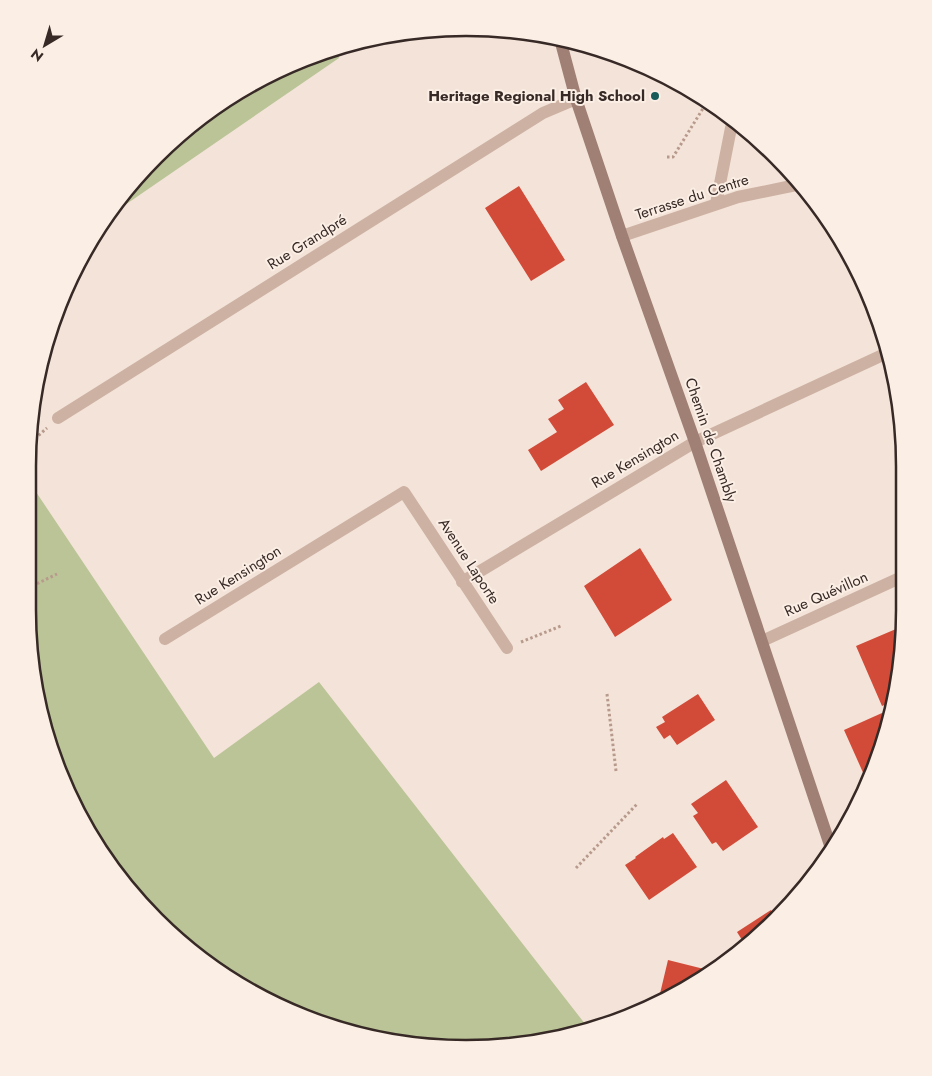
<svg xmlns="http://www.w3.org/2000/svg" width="932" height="1076" font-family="Jost,sans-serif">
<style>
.green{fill:#bac496}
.building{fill:#d14b38}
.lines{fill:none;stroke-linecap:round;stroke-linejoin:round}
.path{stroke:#b89a8d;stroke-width:3;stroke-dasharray:2.5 2.5;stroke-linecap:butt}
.lane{stroke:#cdb1a3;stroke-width:12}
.street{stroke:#cdb1a3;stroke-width:12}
.secondary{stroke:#a07f74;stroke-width:12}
.poi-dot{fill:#175c58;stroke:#fbeee4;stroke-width:2}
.labels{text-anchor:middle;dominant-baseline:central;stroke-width:4;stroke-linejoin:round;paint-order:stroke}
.poi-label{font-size:15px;font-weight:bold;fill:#372926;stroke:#fbeee4;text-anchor:end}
.street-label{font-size:15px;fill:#372926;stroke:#fbeee4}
.rim{fill:none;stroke:#372926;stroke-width:2.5}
</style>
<rect width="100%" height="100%" fill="#f3e3d8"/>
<path class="green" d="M 336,48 L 339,58 L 106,218 L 118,199 L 177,136 L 247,86 L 325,51 Z
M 30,483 L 214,758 L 319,682 L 589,1029 L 494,1048 L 381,1040 L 298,1015 L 199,958 L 136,899 L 73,804 L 42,723 L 28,610 Z"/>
<path class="building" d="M 519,186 L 565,260 L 531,281 L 485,208 Z
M 586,382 L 614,425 L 541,471 L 528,450 L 557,432 L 548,419 L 564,409 L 558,400 Z
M 640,548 L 672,600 L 615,637 L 584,586 Z
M 903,626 L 896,695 L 895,701 L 882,706 L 856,646 Z
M 698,694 L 715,720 L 677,745 L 670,735 L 664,739 L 656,727 L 665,722 L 662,717 Z
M 882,713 L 887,725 L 872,774 L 865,777 L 844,730 Z
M 726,780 L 758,827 L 723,851 L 716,842 L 712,844 L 693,816 L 698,813 L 691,804 Z
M 673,833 L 697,867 L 649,900 L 625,865 L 636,858 L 635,857 L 663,837 L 664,839 Z
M 771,910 L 775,917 L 755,939 L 742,949 L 738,943 L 742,940 L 737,932 Z
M 668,960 L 712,971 L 685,990 L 658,1002 Z"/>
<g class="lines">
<path class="path" d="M 667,157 L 673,157 L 707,102
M 31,442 L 47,428
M 28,588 L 57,574
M 521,642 L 561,626
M 607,694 L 616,771
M 576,868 L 638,803"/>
<path class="lane" d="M 716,204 L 731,128 L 741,126
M 622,236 L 738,197 L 801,184"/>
<path class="street" d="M 58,418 L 543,113 L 576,99
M 462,582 L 695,442 L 887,353
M 165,639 L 404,492 L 507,648
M 762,641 L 904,576"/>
<path class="secondary" d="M 560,39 L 576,99 L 622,236 L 695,442 L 832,851"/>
</g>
<circle class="poi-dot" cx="655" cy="96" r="5"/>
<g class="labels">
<g class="poi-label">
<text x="645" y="96">Heritage Regional High School</text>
</g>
<g class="street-label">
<text transform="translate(692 197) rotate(-18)">Terrasse du Centre</text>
<text transform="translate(307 242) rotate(-32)">Rue Grandpré</text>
<text transform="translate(711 440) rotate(71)">Chemin de Chambly</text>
<text transform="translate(635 459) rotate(-31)">Rue Kensington</text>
<text transform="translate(469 561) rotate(57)">Avenue Laporte</text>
<text transform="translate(238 575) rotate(-32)">Rue Kensington</text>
<text transform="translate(826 594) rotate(-24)">Rue Quévillon</text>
</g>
</g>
<path d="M0 0H932V1076H0ZM466 36H466A430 430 0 0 1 896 466V610A430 430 0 0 1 466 1040H466A430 430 0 0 1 36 610V466A430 430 0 0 1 466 36Z" fill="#fbeee4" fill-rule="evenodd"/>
<path class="rim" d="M466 36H466A430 430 0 0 1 896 466V610A430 430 0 0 1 466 1040H466A430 430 0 0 1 36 610V466A430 430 0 0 1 466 36Z"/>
<g transform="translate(45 45) rotate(218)" stroke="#fbeee4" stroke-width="4" paint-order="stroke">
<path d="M0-4L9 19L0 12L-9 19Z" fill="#372926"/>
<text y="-8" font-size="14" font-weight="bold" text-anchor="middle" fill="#372926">N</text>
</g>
</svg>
